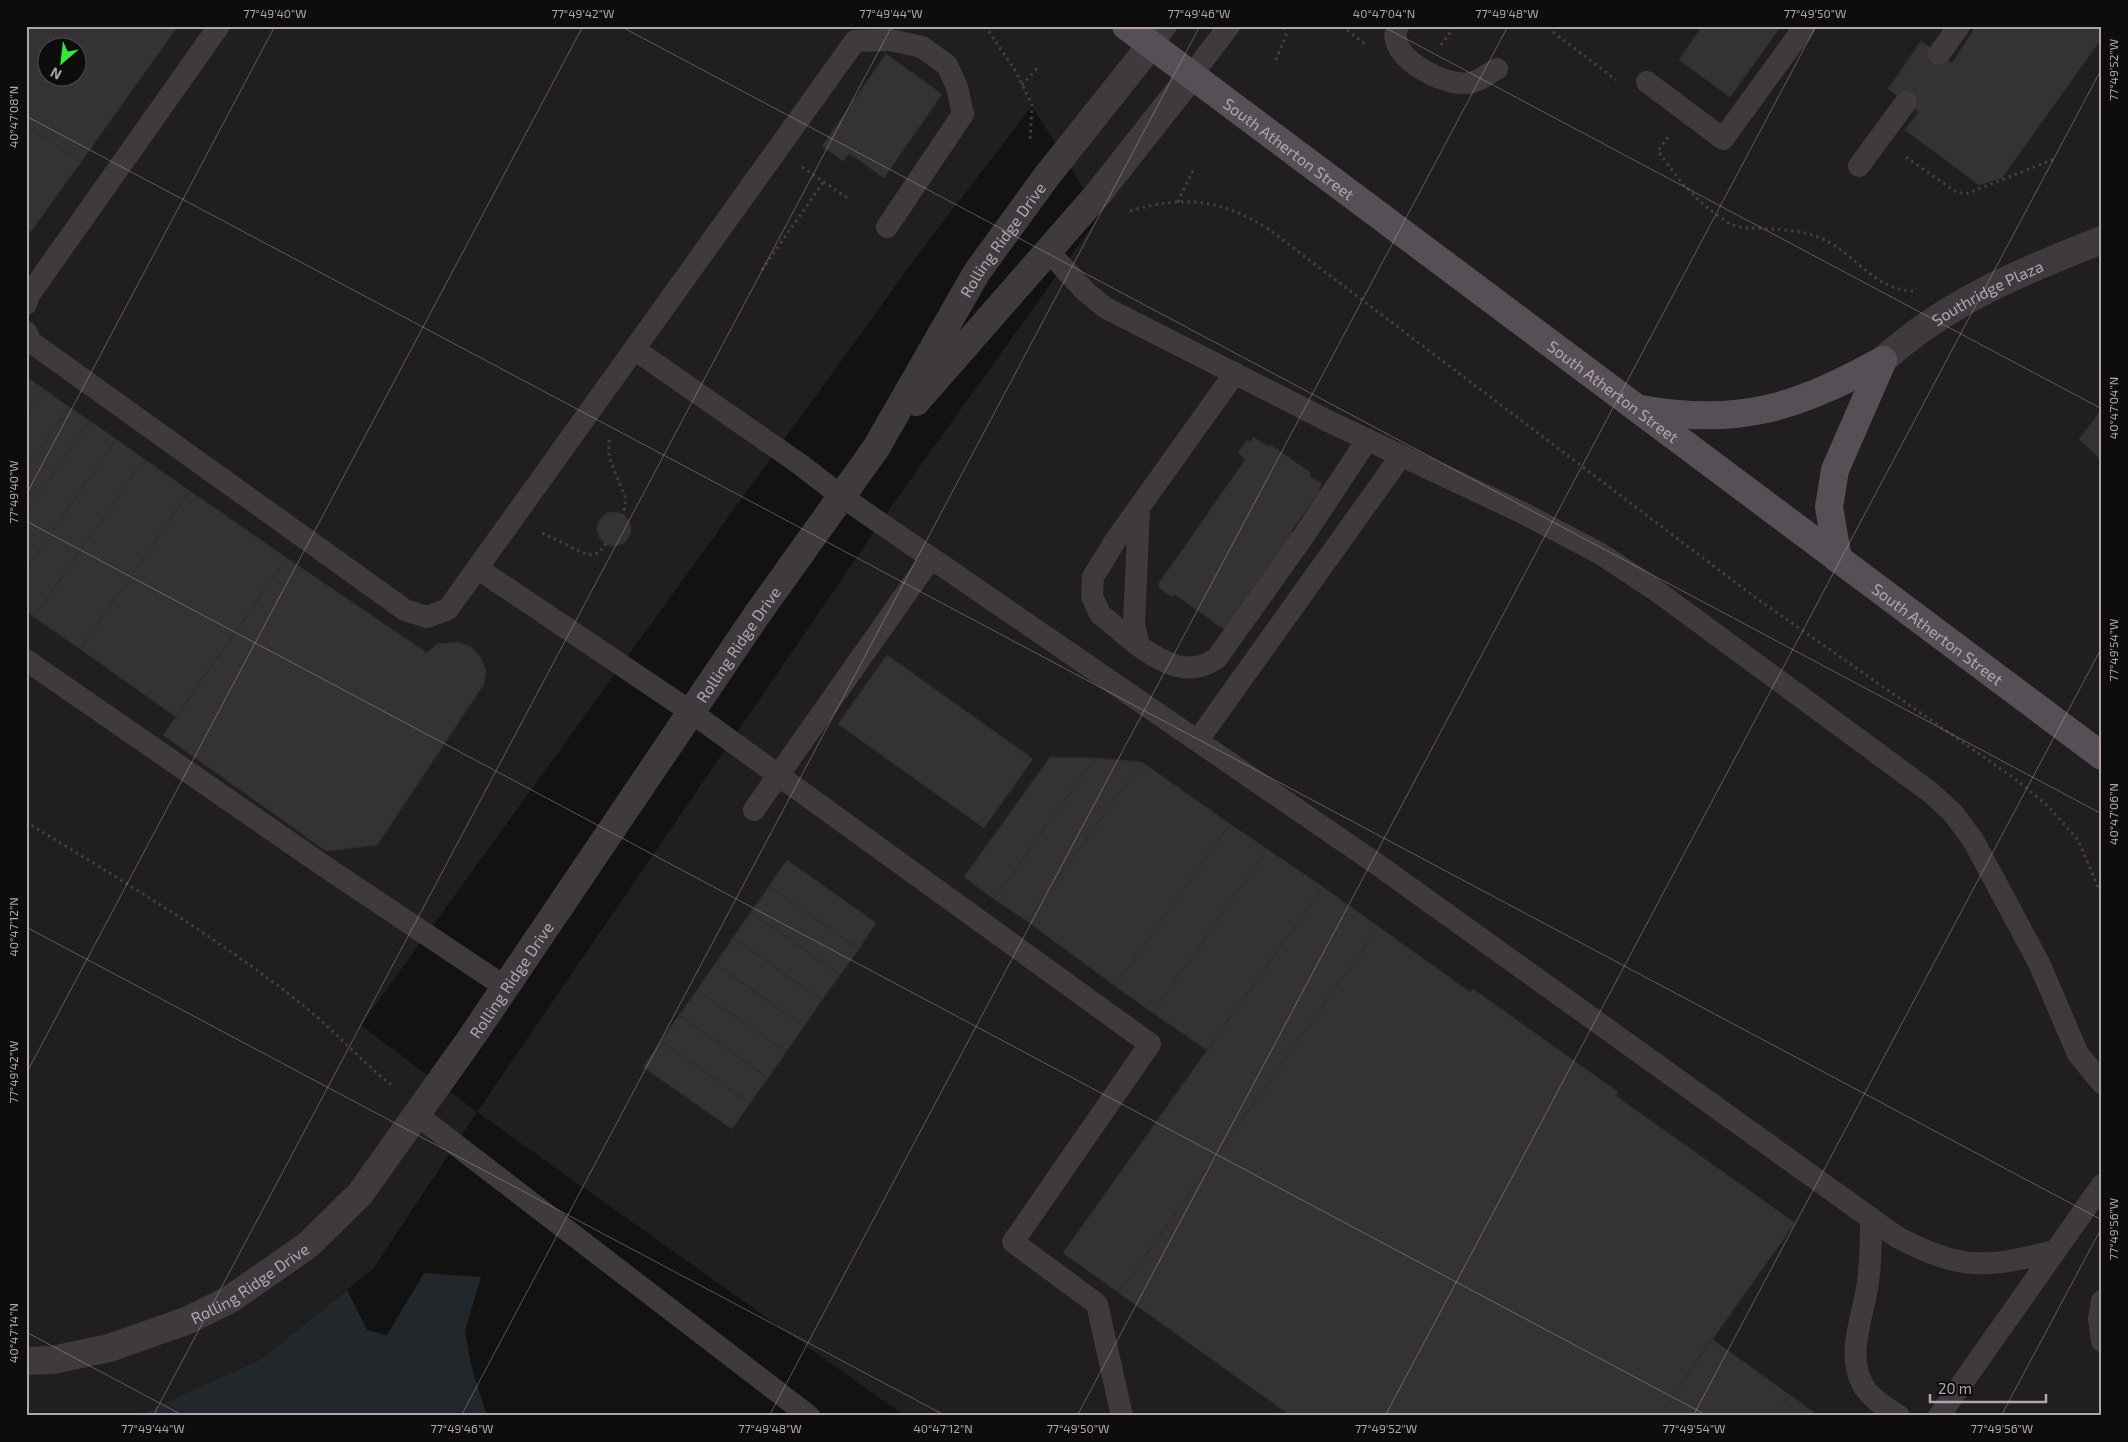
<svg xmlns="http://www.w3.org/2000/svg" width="2128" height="1442" font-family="'Exo 2',sans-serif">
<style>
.built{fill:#201e1f;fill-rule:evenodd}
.green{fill:#22272b}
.building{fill:#353234;stroke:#2f2c2e;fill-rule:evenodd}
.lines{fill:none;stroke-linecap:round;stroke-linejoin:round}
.path{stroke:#443d44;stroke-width:3;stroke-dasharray:2.5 4;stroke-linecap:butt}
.lane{stroke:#3f3a3e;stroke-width:22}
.street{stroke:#3f3a3e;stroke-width:28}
.primary{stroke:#574f56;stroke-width:28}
.ticks{fill:none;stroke:#b3a4b2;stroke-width:1;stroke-opacity:0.45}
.labels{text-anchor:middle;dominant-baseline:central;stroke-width:4;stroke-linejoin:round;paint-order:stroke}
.street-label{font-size:16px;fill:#b3a4b2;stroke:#0e0d0e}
.neatline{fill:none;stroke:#b3a4b2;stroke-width:2}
.ticks-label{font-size:12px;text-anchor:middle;fill:#b3a4b2}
</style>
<rect width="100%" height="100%" fill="#131213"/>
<path class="built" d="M 26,26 L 2102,26 L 2102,1416 L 905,1416 L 477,1112 L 373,1269 L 261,1359 L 136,1416 L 26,1416 ZM 48,48 L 78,48 L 78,78 L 48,78 ZM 1032,106 L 1100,215 L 900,494 L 477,1112 L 361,1025 L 917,256 Z"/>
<path class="green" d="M 424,1273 L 481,1277 L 465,1331 L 471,1365 L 487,1416 L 136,1416 L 261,1359 L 347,1290 L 367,1330 L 387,1335 Z"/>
<path class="building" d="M 26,26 L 178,26 L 81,162 L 26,125 ZM 48,48 L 78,48 L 78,78 L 48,78 Z
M 1702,26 L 1781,26 L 1730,97 L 1679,60 Z
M 1976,26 L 2102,26 L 2102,38 L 2002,178 L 1979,185 L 1905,130 L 1919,112 L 1888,89 L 1921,41 L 1952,63 Z
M 886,54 L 942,94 L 884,178 L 849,153 L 843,161 L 822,146 Z
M 26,125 L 81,162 L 26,238 Z
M 26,377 L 44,389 L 26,415 Z
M 44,389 L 69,407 L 26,469 L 26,415 Z
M 69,407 L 90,421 L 26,513 L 26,469 Z
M 2102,409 L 2102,461 L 2079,439 Z
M 90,421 L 116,439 L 26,569 L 26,513 Z
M 1253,437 L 1269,447 L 1271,445 L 1311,473 L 1309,476 L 1322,484 L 1319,489 L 1321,490 L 1291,532 L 1294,533 L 1225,630 L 1174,594 L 1172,597 L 1159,588 L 1159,583 L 1245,460 L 1238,452 L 1247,440 L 1250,442 Z
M 116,439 L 144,459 L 34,617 L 26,611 L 26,569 Z
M 144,459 L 190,491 L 80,649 L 34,617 Z
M 190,491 L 287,558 L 176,717 L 80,649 Z
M597 529a17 17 0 1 1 34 0a17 17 0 1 1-34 0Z
M 287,558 L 427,653 L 437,644 L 458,642 L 471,647 L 481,658 L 486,671 L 484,684 L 377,845 L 326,851 L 163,735 Z
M 887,655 L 1033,759 L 984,828 L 838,724 Z
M 1050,757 L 1095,758 L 994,899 L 964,877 Z
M 1095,758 L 1142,762 L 1027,921 L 994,899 Z
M 1142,762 L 1230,824 L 1115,986 L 1027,921 Z
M 1230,824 L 1267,849 L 1153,1013 L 1115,986 Z
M 1267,849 L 1323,887 L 1207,1050 L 1153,1013 Z
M 787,860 L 876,923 L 859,949 L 769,886 Z
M 769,886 L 859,949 L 840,975 L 751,912 Z
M 1323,887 L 1379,927 L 1119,1293 L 1063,1253 Z
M 751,912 L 840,975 L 822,1000 L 733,938 Z
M 1379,927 L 1470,992 L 1473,989 L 1618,1092 L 1616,1096 L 1795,1223 L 1658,1416 L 1291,1416 L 1119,1293 Z
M 733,938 L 822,1000 L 804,1026 L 715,964 Z
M 715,964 L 804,1026 L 786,1052 L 697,990 Z
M 697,990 L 786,1052 L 768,1078 L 679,1015 Z
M 679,1015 L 768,1078 L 750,1103 L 661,1041 Z
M 661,1041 L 750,1103 L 732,1129 L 643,1067 Z
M 1712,1339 L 1790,1395 L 1775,1416 L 1658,1416 Z
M 1790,1395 L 1819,1416 L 1775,1416 Z"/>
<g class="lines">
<path class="path" d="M 985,26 L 1015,70 L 1032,105 L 1030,140
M 1342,26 L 1365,44
M 1553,32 L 1616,80
M 1441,45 L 1455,26
M 1276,60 L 1286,35 L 1284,26
M 1022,85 L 1039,66
M 1668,137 L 1658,151 C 1678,179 1689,194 1717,215 C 1724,220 1732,226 1740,227 C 1769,230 1800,227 1827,241 C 1857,257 1877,291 1914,291
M 1906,157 L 1956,192 L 1966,194 L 2057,158
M 802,167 L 849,199
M 1178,202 L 1194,168
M 1130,211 C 1184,195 1219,199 1267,228 L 1756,598 L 2018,781 L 2049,807 L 2078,840 L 2102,896
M 762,270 L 824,181
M 609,440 L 609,457 L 626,499 L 623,516
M 542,533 L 588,555 L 599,553 L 606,543
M 26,822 C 121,880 224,941 310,1011 C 339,1035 364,1064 394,1087"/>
<path class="lane" d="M 1398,26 C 1382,55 1444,87 1469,83 C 1478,82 1489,73 1497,69
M 1151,45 L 1166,26
M 1939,54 L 1959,26
M 1191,76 L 1229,26
M 1647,82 L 1723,139 L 1805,26
M 1859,166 L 1906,102
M 1049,252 L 1086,292 L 1106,308 L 1332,423 L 1523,513 L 1601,554 L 1654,589 L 1930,792 L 1953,813 L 1973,840 L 2039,963 L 2078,1054 L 2102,1083
M 26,304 L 29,295 L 219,26
M 26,332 L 31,342 L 405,610 L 427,617 L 448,609 L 855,41 L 890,40 L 922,47 L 947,65 L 957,87 L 963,114 L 887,227
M 634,349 L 801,465 L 841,496 L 1381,867 L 1897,1237 C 1962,1271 1986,1268 2055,1251
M 1139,508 L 1134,624 L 1139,646 C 1163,663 1190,678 1217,658 L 1303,537 L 1367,440
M 477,568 L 691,712 L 1150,1044 L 1013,1242 L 1097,1304 L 1122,1416
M 1139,646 L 1100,614 L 1092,596 L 1093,577 L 1115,541 L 1235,373
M 26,660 L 324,866 L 505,987
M 1198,740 L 1401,456
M 754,810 L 931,558
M 417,1115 L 809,1416
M 1871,1220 C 1871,1240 1871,1261 1868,1282 C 1864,1314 1846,1352 1862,1383 C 1870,1399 1886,1407 1899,1416
M 2102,1301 L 2099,1319 L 2102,1341
M 1939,1416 L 2102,1185"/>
<g class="street">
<path id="s1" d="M 1883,360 C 1947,302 2022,271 2102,240"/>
<path d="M 916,402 L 1098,194 L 1191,76"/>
<path id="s2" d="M 26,1361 L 53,1360 L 109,1348 L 186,1321 L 229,1300 L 308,1245 L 360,1194 L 471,1038 L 756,616 L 876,448 L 977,272 L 1046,177 L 1151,45"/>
</g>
<g class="primary">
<path id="s3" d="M 1126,26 L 2102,756"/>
<path d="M 1641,409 C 1739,427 1798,407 1883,360"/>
<path d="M 1838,559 L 1829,507 L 1835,470 L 1883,360"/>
</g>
</g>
<path class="ticks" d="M 620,26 L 2102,814M 1382,26 L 2102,409M 26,116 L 2102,1220M 26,495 L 275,26M 26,521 L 1708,1416M 26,927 L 946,1416M 26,1074 L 583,26M 26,1332 L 184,1416M 153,1416 L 892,26M 461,1416 L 1200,26M 769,1416 L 1508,26M 1077,1416 L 1816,26M 1385,1416 L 2102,68M 1693,1416 L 2102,647M 2001,1416 L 2102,1227"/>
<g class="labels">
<g class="street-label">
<text stroke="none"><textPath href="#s3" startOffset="204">South Atherton Street</textPath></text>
<text stroke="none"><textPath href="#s2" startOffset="1534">Rolling Ridge Drive</textPath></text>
<text stroke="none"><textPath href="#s1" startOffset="125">Southridge Plaza</textPath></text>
<text stroke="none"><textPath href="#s3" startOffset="609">South Atherton Street</textPath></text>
<text stroke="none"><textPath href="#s3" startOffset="1014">South Atherton Street</textPath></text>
<text stroke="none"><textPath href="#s2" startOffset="1050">Rolling Ridge Drive</textPath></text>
<text stroke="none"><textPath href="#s2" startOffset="645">Rolling Ridge Drive</textPath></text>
<text stroke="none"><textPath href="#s2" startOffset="240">Rolling Ridge Drive</textPath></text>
</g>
</g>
<rect width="2128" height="1442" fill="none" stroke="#0e0d0e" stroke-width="55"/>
<g transform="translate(62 62) rotate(208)"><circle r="24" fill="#0e0d0e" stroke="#504950"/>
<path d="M0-4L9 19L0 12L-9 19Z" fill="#37e639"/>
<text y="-8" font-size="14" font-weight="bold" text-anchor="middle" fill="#b3a4b2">N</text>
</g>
<path d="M1930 1394v8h116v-8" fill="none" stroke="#b3a4b2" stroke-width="2.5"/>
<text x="1938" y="1394" font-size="15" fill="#b3a4b2" stroke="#0e0d0e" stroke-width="4" paint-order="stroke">20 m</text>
<rect x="28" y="28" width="2072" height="1386" class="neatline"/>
<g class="ticks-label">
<text x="275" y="18">77°49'40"W</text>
<text x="583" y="18">77°49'42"W</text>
<text x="891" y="18">77°49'44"W</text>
<text x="1199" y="18">77°49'46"W</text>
<text x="1384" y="18">40°47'04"N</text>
<text x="1507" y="18">77°49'48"W</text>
<text x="1815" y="18">77°49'50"W</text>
<text transform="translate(2114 70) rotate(-90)" y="4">77°49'52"W</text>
<text transform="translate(14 117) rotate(-90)" y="4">40°47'08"N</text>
<text transform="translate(2114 408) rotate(-90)" y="4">40°47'04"N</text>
<text transform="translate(14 492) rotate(-90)" y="4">77°49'40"W</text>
<text transform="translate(2114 650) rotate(-90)" y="4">77°49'54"W</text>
<text transform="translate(2114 814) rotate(-90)" y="4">40°47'06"N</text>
<text transform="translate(14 927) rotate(-90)" y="4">40°47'12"N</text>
<text transform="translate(14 1072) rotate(-90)" y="4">77°49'42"W</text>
<text transform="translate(2114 1229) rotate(-90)" y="4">77°49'56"W</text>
<text transform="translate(14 1333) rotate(-90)" y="4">40°47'14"N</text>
<text x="153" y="1433">77°49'44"W</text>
<text x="462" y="1433">77°49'46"W</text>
<text x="770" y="1433">77°49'48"W</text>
<text x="943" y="1433">40°47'12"N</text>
<text x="1078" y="1433">77°49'50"W</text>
<text x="1386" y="1433">77°49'52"W</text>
<text x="1694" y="1433">77°49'54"W</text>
<text x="2002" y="1433">77°49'56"W</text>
</g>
</svg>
